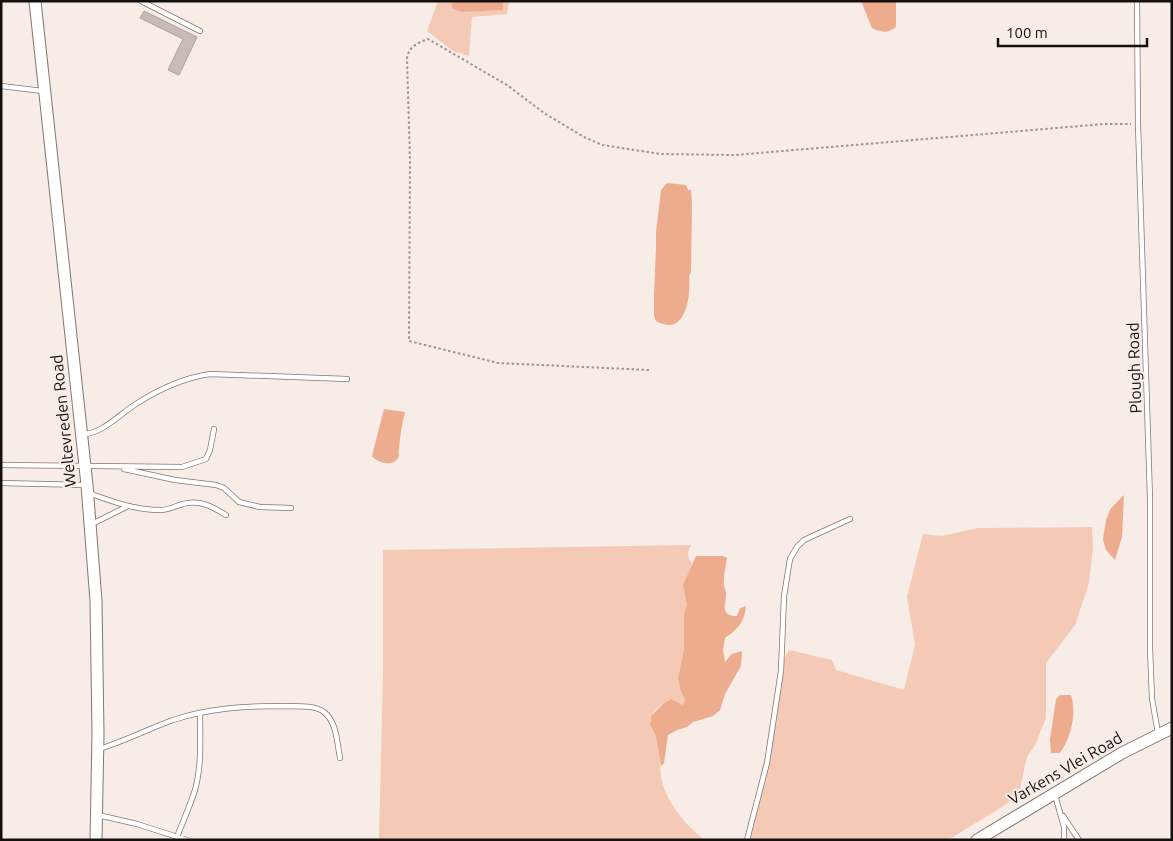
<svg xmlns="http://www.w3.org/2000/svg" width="1173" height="841" font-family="Ubuntu,sans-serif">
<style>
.green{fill:#f4cab7}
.water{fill:#edac8d}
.building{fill:#c8bcb7;stroke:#aca09b}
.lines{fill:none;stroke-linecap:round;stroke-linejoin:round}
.service-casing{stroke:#827772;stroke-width:6}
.tertiary-casing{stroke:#827772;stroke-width:13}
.path{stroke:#9c948f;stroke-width:2;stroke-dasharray:2.5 2.5;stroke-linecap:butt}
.service{stroke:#fff;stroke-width:4.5}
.tertiary{stroke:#fff;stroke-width:11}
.labels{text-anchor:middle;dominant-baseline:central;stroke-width:4.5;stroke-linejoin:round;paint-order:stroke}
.street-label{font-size:16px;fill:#13100e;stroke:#f8ece6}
</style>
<rect width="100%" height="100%" fill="#f8ece6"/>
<path class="green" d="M 438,1 L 509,1 L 507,14 L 472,17 L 469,56 L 453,51 L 427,31 Z
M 1092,527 L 1093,547 L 1089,583 L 1075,625 L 1046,663 L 1046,718 L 1035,745 L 1027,757 L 1018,797 L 948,840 L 746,840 L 762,768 L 774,730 L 784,659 L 789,650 L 832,660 L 836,670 L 904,690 L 915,645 L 907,597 L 923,534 L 942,536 L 978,528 Z
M 691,545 L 688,552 L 689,560 L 692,563 L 690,570 L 687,605 L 684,614 L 684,649 L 678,678 L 680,689 L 685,700 L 683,705 L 671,699 C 662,703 648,714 650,725 C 651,728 654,731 656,735 C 657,738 657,743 658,746 C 660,757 660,767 661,777 C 665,801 686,826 705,840 L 379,840 L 383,672 L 383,550 Z"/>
<path class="water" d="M 452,1 L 503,1 L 503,10 L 462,12 L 452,8 Z
M 861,1 L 896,1 L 896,27 C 887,34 881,32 872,28 Z
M 667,183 L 686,185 L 688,190 L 691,190 L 692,203 L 691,272 L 689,276 C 691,296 686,338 656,321 L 654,316 L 654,295 L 656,248 L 656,232 L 661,190 Z
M 384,409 L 405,412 C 402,424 400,436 399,448 C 398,451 399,454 399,456 C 395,468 377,463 372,456 Z
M 1124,495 L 1122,537 L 1115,560 L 1106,550 L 1103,539 L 1106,520 L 1111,508 Z
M 696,556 L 723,556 L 727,558 C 726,566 723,576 724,585 C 724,588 726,590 726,593 C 727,601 718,616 737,616 L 740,608 L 746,606 C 744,623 738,629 725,638 L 723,650 L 725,662 L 732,654 L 742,651 L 741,666 L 725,694 L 720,710 L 713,716 L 693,722 L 687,727 L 677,730 L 668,735 L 664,763 L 661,766 L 656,736 L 650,725 L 651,716 L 664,703 L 671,699 L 683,705 L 685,700 L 680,689 L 678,678 L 684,649 L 684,614 L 687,605 L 683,585 Z
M 1060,695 L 1071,695 C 1077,713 1071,738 1060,753 L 1051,753 L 1050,740 L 1056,699 Z"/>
<path class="building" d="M 144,11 L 197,37 L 179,75 L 168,70 L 183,39 L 140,18 Z"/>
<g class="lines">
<g class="service-casing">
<path id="service" d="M 141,1 L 200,31
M 1137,1 L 1138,124 L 1150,499 L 1150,648 L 1152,699 L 1158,733
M 1,86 L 43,91
M 83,434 C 102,434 120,414 136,404 C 159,389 183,378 210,374 L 347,379
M 1,465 L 182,467 L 206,459 L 210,450 L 214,429
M 124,469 L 175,480 L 216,485 L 224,488 L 239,502 L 260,507 L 291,508
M 1,483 L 85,485
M 89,493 C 113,502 135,510 161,510 C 169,510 175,506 183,504 C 199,499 213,507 226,515
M 90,525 L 126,507
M 99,749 C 125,741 148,729 173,720 C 209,708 245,706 283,706 C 296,707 313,704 324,712 C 337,722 337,743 340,758
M 1055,795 L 1064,827 L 1064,840
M 98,815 L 137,824 L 187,840
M 1063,816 L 1079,840
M 177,837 C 183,821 190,806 195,790 C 202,765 200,738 200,713
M 747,840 L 767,763 L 781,671 L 784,596 L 790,559 L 797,547 L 804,540 L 850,519"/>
</g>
<g class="tertiary-casing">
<path id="tertiary" d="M 35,1 L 87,485 L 96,601 L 98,734 L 96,840
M 977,840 L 1122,753 L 1172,728"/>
</g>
<path class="path" d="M 649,370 L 498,363 L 409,341 L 410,160 L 407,58 C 409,46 418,43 428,39 L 507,85 L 544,113 L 584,137 L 602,145 L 661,154 L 735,155 L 1104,124 L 1131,124"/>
<use href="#service" class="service"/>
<use href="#tertiary" class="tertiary"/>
</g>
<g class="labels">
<g class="street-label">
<text transform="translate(1134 368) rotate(-92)">Plough Road</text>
<text transform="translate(63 421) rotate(-96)">Weltevreden Road</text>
<text transform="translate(1065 768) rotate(-30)">Varkens Vlei Road</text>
</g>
</g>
<rect width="1173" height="841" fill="none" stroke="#13100e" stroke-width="5"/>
<path d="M998 38v8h149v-8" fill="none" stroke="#13100e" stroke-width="2.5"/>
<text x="1006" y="38" font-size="15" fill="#13100e" stroke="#f8ece6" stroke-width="4" paint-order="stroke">100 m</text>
</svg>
